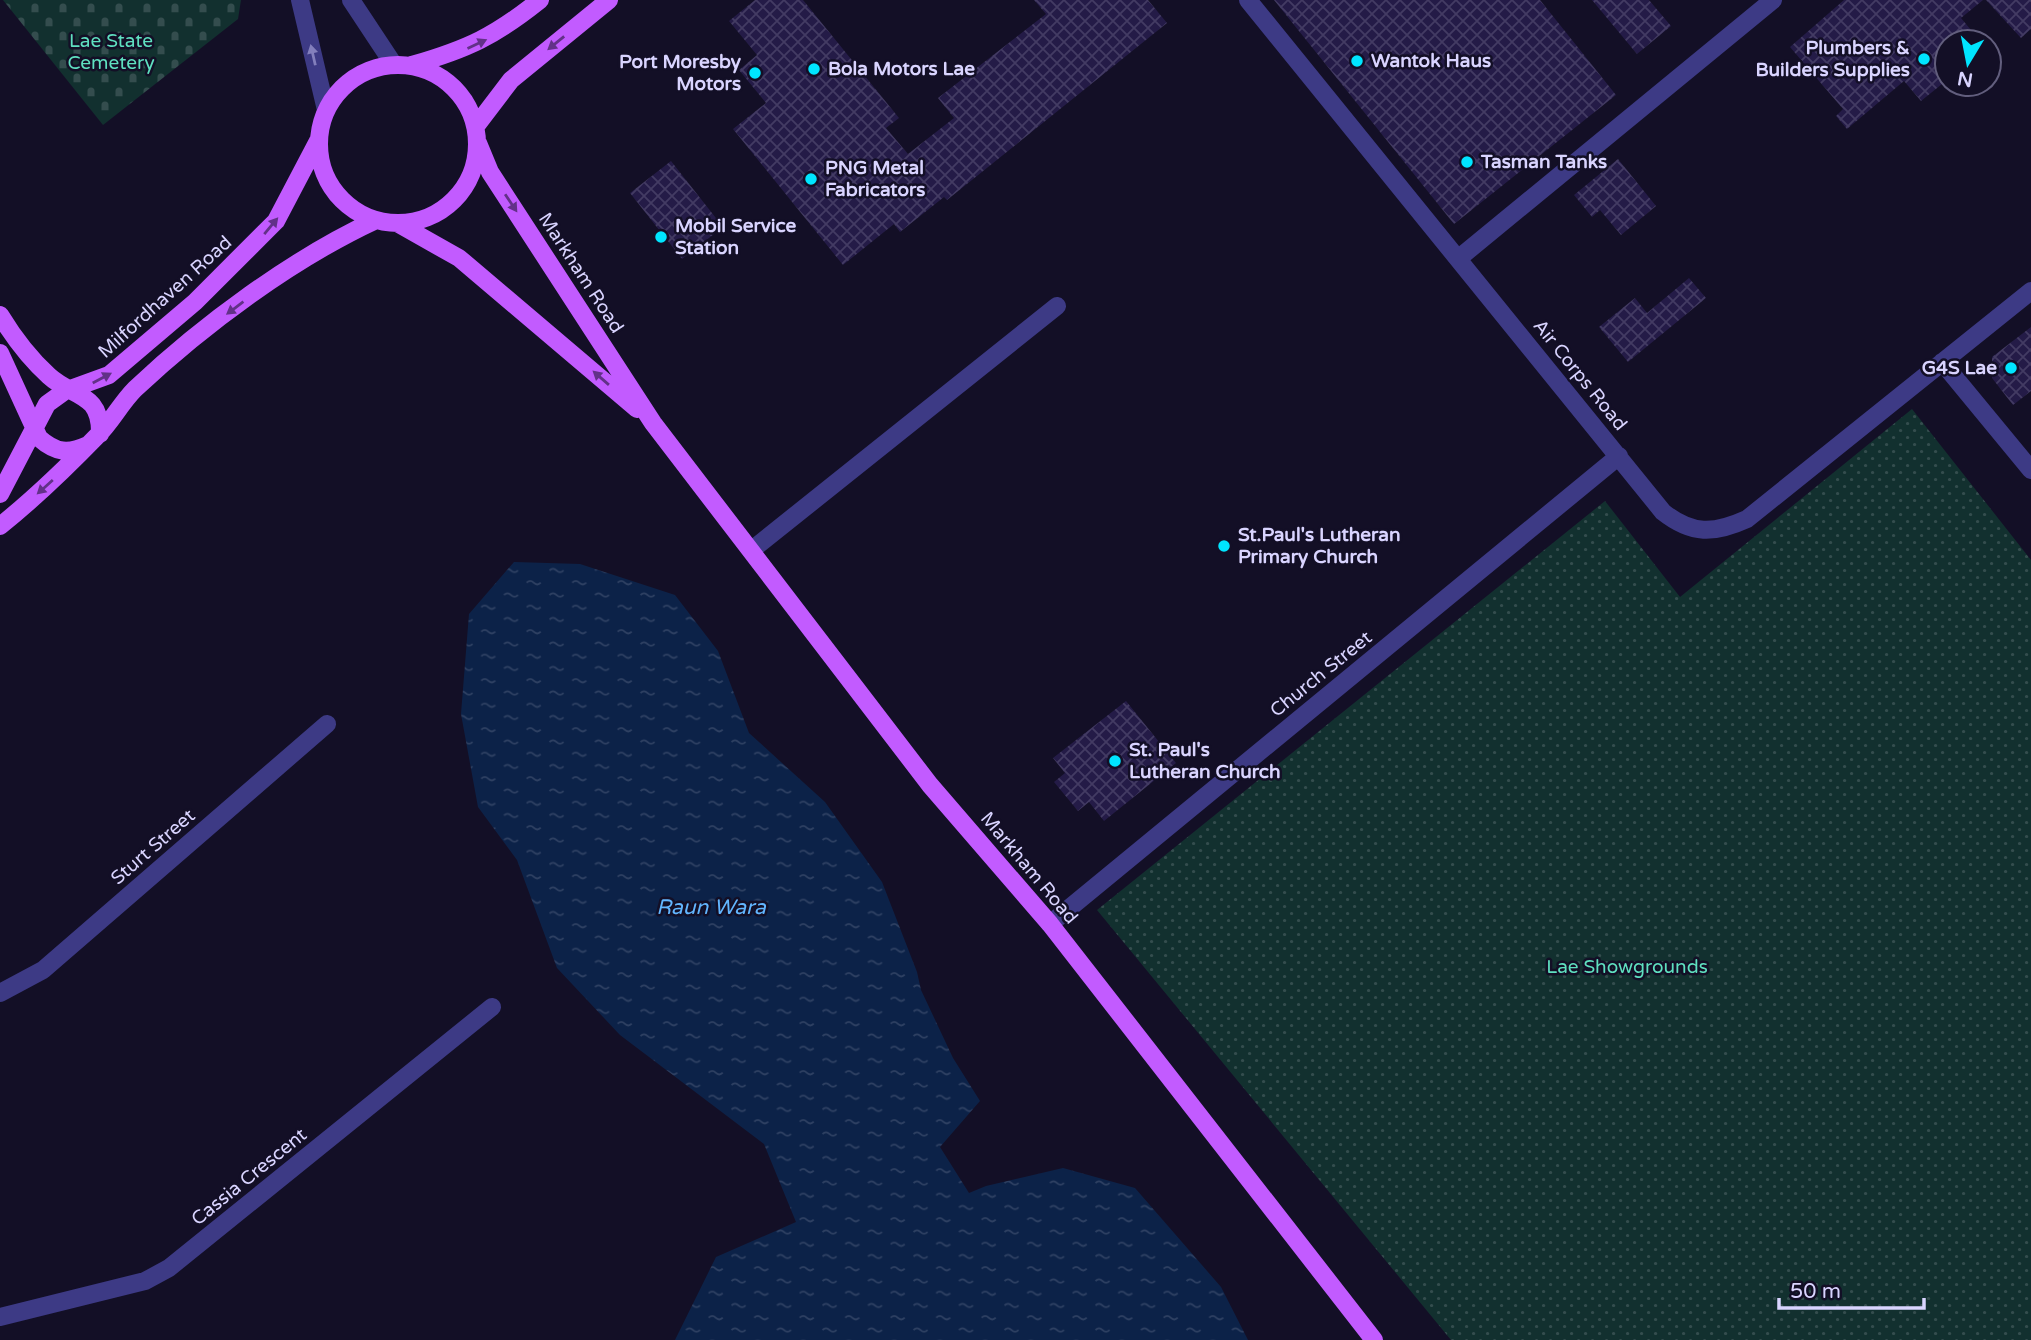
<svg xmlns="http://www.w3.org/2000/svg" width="2031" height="1340" font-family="'Varela Round',sans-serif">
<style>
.cemetery{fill:url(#cemetery-stones)}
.park{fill:url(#park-dots)}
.water{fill:url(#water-ripples)}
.building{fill:url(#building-cross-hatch)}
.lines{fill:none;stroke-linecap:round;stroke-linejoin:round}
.minor{stroke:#3d3a85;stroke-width:18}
.major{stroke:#c25bff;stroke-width:18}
.oneway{fill:#623188}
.oneway2{fill:#837fbc}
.poi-dot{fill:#00e5ff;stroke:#130f26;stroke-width:2.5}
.labels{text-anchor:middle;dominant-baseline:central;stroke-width:5;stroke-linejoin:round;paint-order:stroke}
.park-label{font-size:19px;fill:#5fe0c0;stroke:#130f26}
.poi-label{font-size:19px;font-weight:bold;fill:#d9d4ff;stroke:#130f26;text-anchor:start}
.street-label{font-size:19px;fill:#d9d4ff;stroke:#130f26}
.water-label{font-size:21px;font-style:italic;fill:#62b6ff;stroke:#130f26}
</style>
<defs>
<pattern id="cemetery-stones" width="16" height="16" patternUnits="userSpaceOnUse" patternTransform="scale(1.75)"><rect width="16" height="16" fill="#12302f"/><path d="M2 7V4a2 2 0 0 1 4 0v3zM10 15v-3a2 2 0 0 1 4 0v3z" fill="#344d4e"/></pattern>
<pattern id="park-dots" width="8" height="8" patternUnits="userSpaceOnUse" patternTransform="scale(1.75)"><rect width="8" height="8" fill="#12302f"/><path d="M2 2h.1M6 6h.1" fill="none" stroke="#344d4e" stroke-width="1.8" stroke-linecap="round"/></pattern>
<pattern id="water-ripples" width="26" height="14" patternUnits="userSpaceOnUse" patternTransform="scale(1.75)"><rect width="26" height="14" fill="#0c2248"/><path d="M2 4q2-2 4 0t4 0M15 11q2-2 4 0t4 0" fill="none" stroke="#2f4163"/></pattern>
<pattern id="building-cross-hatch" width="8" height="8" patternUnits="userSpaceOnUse" patternTransform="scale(1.75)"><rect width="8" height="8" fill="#241b47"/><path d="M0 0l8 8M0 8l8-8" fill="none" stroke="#433b63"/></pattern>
</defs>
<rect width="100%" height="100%" fill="#130f26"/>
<path class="cemetery" d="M 3,0 L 241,0 L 238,19 L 103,125 Z"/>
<path class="park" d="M 1912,409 L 2031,560 L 2031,1340 L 1451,1340 L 1097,910 L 1605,501 L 1680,597 Z"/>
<path class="water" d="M 514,562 L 580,564 L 675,595 L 718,651 L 749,733 L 825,802 L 882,882 L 917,972 L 921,990 L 953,1058 L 980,1101 L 940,1147 L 969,1193 L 986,1186 L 1063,1168 L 1135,1188 L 1221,1287 L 1248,1340 L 675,1340 L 716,1257 L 796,1222 L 764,1144 L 620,1035 L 557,968 L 517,860 L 478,807 L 461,714 L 469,614 Z"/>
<path class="building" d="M 755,0 L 803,0 L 899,118 L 886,128 L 908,154 L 954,118 L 938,98 L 1046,14 L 1034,0 L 1148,0 L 1167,23 L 947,200 L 944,197 L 900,232 L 894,224 L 843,265 L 733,129 L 766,103 L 739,70 L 757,55 L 729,21 Z
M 1274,0 L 1540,0 L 1616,95 L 1454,224 Z
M 1592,0 L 1649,0 L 1671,26 L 1637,54 Z
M 1844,0 L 1983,0 L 1961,18 L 1981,42 L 1947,42 L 1947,80 L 1921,101 L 1904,81 L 1847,129 L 1836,116 L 1843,109 L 1790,47 Z
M 1986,0 L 2031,0 L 2031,29 L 2021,38 Z
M 1618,159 L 1656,206 L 1621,235 L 1600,210 L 1592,217 L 1574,195 Z
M 671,161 L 723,227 L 682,259 L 630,193 Z
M 1689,278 L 1706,298 L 1628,362 L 1599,327 L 1635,298 L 1647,313 Z
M 2031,327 L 2031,391 L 2013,405 L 1992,378 L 1992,357 Z
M 1126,701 L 1176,763 L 1104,821 L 1089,802 L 1078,811 L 1054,782 L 1065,773 L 1053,758 Z"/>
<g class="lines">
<path class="minor" d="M 300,0 L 326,110
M 351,0 L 394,65
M 1248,0 L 1663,512 C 1692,535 1714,534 1747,519 L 2031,291
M 1459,258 L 1773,0
M 1942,362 L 2031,470
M 753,549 L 1057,306
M 1050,924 L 1619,456
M 0,993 L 43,970 L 327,724
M 0,1317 L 145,1281 L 169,1268 L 492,1007"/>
<path class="major" d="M319 144a79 79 0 1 1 158 0a79 79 0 1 1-158 0Z
M 412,65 C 468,49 495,36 540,0
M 476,126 L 511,80 L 609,0
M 478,143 L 490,172 L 653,423 L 930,785 L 1050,924 L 1374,1340
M 397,223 L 459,258 L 637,409
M 0,315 C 14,338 29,358 49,376 C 73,398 101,392 100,434
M 0,353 L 39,438 C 56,453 68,454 88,445
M 0,494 L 47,404 L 65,391 L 109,375 L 195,302 L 276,221 L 318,141
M 0,526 C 35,498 67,467 98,435 C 112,421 121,403 135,389 C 203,325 292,259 376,220"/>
</g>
<defs><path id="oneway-solid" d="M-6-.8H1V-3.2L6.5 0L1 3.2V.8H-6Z" transform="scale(1.75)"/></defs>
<g class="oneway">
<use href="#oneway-solid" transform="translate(556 43) rotate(141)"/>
<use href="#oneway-solid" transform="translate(477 44) rotate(-25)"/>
<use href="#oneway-solid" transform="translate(511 203) rotate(56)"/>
<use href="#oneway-solid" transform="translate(271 226) rotate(-50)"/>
<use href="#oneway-solid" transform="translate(235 308) rotate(143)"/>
<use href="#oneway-solid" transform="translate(102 378) rotate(-28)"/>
<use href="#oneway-solid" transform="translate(601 378) rotate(-139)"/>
<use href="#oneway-solid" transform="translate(45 487) rotate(138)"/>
</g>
<use class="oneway2" href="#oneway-solid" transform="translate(313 55) rotate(-103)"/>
<g class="poi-dot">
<circle cx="1924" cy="59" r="7"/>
<circle cx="1357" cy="61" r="7"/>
<circle cx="814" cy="69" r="7"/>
<circle cx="755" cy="73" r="7"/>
<circle cx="1467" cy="162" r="7"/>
<circle cx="811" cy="179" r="7"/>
<circle cx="661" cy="237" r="7"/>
<circle cx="2011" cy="368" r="7"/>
<circle cx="1224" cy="546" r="7"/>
<circle cx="1115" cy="761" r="7"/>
</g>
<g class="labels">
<g class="park-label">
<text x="111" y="41">Lae State<tspan x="111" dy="22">Cemetery</tspan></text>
<text x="1627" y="967">Lae Showgrounds</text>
</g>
<g class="poi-label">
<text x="1910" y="48" text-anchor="end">Plumbers &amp;<tspan x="1910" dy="22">Builders Supplies</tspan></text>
<text x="1371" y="61">Wantok Haus</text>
<text x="741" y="62" text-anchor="end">Port Moresby<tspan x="741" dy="22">Motors</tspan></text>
<text x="828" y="69">Bola Motors Lae</text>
<text x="1481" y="162">Tasman Tanks</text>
<text x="825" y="168">PNG Metal<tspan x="825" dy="22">Fabricators</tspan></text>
<text x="675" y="226">Mobil Service<tspan x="675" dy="22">Station</tspan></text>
<text x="1997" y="368" text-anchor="end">G4S Lae</text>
<text x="1238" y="535">St.Paul's Lutheran<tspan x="1238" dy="22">Primary Church</tspan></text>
<text x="1129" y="750">St. Paul's<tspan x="1129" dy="22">Lutheran Church</tspan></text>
</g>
<g class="street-label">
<text transform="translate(581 273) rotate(57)">Markham Road</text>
<text transform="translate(165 297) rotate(-42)">Milfordhaven Road</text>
<text transform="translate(1580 375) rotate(51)">Air Corps Road</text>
<text transform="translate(1321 674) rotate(-39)">Church Street</text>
<text transform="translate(153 847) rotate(-41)">Sturt Street</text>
<text transform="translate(1029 868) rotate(50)">Markham Road</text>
<text transform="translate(249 1177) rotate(-39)">Cassia Crescent</text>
</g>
<g class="water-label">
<text x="711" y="907">Raun Wara</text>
</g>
</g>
<g transform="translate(1968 63) rotate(190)"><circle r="33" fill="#130f26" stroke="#625e7d" stroke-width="2"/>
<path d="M0-5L12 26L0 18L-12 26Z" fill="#00e5ff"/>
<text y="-10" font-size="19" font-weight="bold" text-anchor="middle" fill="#d9d4ff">N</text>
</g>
<path d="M1779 1298v10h145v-10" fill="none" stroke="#d9d4ff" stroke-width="3.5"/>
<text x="1790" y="1298" font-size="21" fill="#d9d4ff" stroke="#130f26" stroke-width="5" paint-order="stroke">50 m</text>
</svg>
